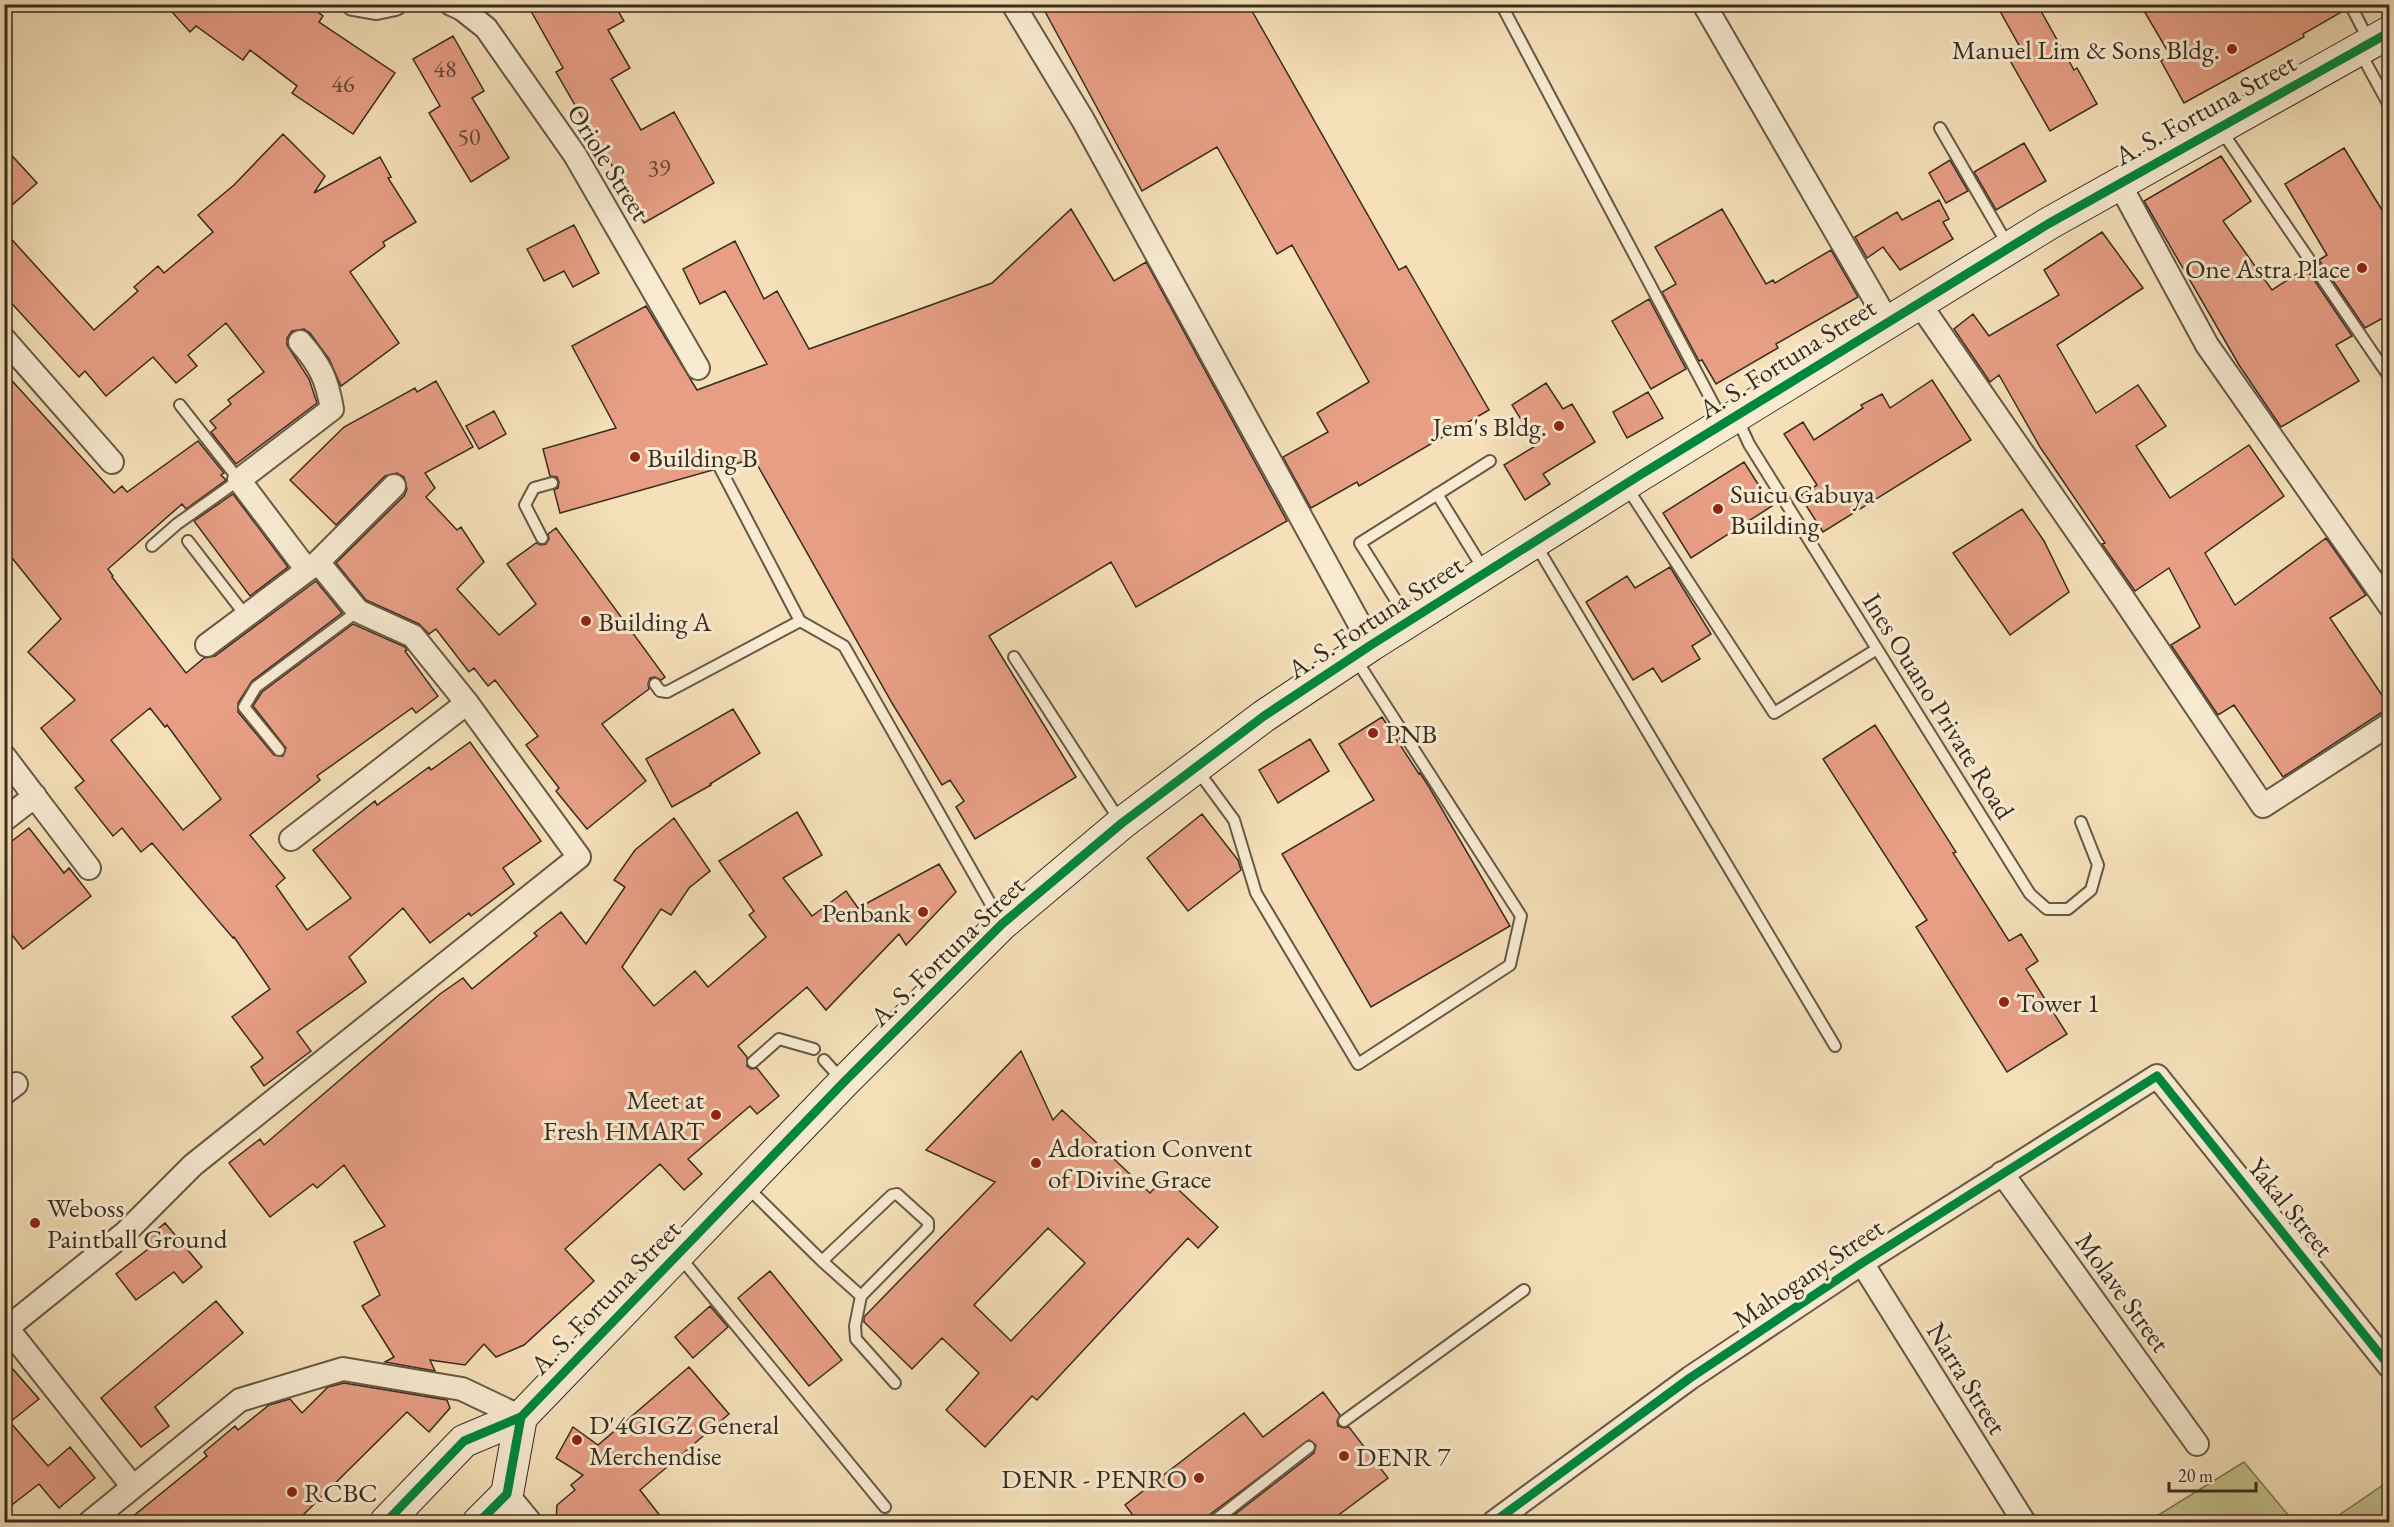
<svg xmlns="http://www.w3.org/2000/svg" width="2394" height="1527" font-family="'EB Garamond',serif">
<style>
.green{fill:#c2c18b;stroke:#7d7656;stroke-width:1.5}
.building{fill:#e79e85;stroke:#382c20;stroke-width:1.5;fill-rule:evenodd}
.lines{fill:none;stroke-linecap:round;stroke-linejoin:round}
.service-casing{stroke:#675946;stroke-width:14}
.minor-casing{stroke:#675946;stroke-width:26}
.secondary-casing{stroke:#382c20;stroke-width:34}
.service{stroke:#f8ebd2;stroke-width:10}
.minor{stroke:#f8ebd2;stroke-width:22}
.secondary{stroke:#f8ebd2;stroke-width:32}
.cycleway-casing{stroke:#f8ebd2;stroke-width:13}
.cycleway{stroke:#00873e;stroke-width:9}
.poi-dot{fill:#8f2418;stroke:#f8ebd2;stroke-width:2}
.labels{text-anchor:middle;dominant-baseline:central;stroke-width:6;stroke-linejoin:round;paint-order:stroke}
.number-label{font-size:24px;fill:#644839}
.poi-label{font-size:27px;fill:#382c20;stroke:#f8ebd2;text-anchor:start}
.street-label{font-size:27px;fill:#382c20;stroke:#f8ebd2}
</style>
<rect width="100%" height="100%" fill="#f5e0b9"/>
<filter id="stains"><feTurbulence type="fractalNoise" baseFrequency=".00333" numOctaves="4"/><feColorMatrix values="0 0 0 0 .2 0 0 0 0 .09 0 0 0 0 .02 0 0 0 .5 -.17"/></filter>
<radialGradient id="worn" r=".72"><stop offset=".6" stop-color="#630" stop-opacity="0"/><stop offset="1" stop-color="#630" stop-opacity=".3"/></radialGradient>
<path class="green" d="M 2244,1462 L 2294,1522 L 2147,1522 Z
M 2389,1481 L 2389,1522 L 2329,1522 Z"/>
<path class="building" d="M 165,4 L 307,4 L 323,16 L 319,22 L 395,73 L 353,134 L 292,93 L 297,86 L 250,50 L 243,60 L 196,26 L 190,32 Z
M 527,4 L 614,4 L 624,21 L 608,30 L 630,68 L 611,79 L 641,130 L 674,112 L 714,183 L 644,223 L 597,139 L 595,140 L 556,72 L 563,68 Z
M 1041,4 L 1248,4 L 1399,270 L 1406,266 L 1489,410 L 1359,486 L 1357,482 L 1311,508 L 1283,457 L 1328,432 L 1317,413 L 1369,382 L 1292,245 L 1277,254 L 1217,147 L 1142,191 Z
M 1996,4 L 2037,4 L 2074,70 L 2077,68 L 2097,104 L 2050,131 L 2008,57 L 2021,49 Z
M 2140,4 L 2343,4 L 2345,10 L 2303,34 L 2304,37 L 2184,103 L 2161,61 L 2170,55 Z
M 453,36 L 484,91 L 472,98 L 509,158 L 471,182 L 429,113 L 440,106 L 413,59 Z
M 283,134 L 325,176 L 314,193 L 380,157 L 391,177 L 388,178 L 416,222 L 383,242 L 385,246 L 350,272 L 399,343 L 341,386 L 329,359 L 310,333 L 304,329 L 292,331 L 287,338 L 287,345 L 309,379 L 317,403 L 236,464 L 211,432 L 216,428 L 210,421 L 231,404 L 228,400 L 264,372 L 226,323 L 188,355 L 197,366 L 176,383 L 153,357 L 106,396 L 85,371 L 79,377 L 4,295 L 4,231 L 94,330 L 138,291 L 134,287 L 158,266 L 164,273 L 213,232 L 198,215 L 234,185 Z
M 2024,143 L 2046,181 L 1996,210 L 1974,172 Z
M 4,147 L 37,183 L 4,212 Z
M 2344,148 L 2390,223 L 2390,314 L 2365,328 L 2319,260 L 2327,255 L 2285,184 Z
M 2221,156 L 2251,201 L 2223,221 L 2272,290 L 2306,268 L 2352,336 L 2336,345 L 2359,381 L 2281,427 L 2239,365 L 2144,201 Z
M 1950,160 L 1968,191 L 1946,203 L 1929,173 Z
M 1939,200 L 1949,219 L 1943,222 L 1953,239 L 1900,270 L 1883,247 L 1867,258 L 1855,237 L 1897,212 L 1902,220 Z
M 1071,209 L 1114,281 L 1146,262 L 1287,521 L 1136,607 L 1111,562 L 989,636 L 1076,777 L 975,839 L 956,807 L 964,801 L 950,780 L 942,785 L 892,703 L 754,459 L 727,466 L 723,461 L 717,461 L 713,465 L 713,470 L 560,513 L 554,490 L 558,488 L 559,482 L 557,477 L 550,476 L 543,449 L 616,428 L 572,346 L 646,306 L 697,390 L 767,364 L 725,291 L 700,304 L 683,269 L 735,241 L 764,299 L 777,291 L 809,349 L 992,283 Z
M 1722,209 L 1766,284 L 1773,280 L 1775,283 L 1831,250 L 1858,297 L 1776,344 L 1778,348 L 1716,384 L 1702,360 L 1699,361 L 1662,292 L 1676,284 L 1655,247 Z
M 574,225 L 599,273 L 573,287 L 564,271 L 544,281 L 527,249 Z
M 2102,232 L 2143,288 L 2057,345 L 2096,413 L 2138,385 L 2166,426 L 2136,446 L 2170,498 L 2249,445 L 2284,496 L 2205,553 L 2235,605 L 2326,538 L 2366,595 L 2330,618 L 2390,707 L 2283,777 L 2234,705 L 2218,715 L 2171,645 L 2200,627 L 2169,568 L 2135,591 L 2102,544 L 2105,543 L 2040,447 L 1999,375 L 1990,382 L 1954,329 L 1973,314 L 1989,336 L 2059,295 L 2044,270 Z
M 1649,299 L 1686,369 L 1651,389 L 1612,321 Z
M 4,372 L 114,493 L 122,486 L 127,492 L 198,441 L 224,473 L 221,475 L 226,480 L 186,509 L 182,504 L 108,569 L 113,576 L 112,577 L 186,673 L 204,658 L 215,656 L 316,581 L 342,613 L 252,681 L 238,703 L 238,712 L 274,755 L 283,756 L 286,748 L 253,706 L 262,692 L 353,624 L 405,647 L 407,650 L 405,651 L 438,696 L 416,713 L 412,708 L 317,776 L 320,780 L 250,835 L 285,878 L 276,886 L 307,930 L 351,898 L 313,850 L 375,801 L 377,805 L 429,767 L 431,770 L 470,742 L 541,841 L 503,868 L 514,884 L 471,916 L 469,913 L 430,943 L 403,908 L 349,957 L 366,982 L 297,1032 L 311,1051 L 264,1086 L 251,1067 L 263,1058 L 232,1017 L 270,989 L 234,937 L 233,938 L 152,843 L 141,852 L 122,828 L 113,836 L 75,788 L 84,781 L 41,728 L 75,700 L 28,652 L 61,619 L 4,548 ZM 150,708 L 165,727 L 167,725 L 221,799 L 183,830 L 111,740 Z
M 1932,380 L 1971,440 L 1823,532 L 1800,496 L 1817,485 L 1784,434 L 1803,422 L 1814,440 L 1863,408 L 1861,405 L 1882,394 L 1890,408 Z
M 436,381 L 473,447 L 425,473 L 435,488 L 426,497 L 457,530 L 461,527 L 484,562 L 457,589 L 499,635 L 536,604 L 507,564 L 536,543 L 541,545 L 546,544 L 549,539 L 548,534 L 556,528 L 665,677 L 661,680 L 655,677 L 650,678 L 648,684 L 649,689 L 602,724 L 646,781 L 587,829 L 556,791 L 559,788 L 526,745 L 538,736 L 495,680 L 488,686 L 474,668 L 469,672 L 436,629 L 429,634 L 419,624 L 366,600 L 336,563 L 404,496 L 407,489 L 404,477 L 397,473 L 385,476 L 336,525 L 290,480 L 344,427 L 415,388 L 417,392 Z
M 1546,383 L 1563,409 L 1572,404 L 1595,442 L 1543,474 L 1550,484 L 1525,500 L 1504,465 L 1537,445 L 1512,405 Z
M 1648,392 L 1663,418 L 1627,438 L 1613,412 Z
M 494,411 L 506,434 L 479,449 L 466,426 Z
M 1744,462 L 1772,506 L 1691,558 L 1663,513 Z
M 233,494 L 288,567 L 250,596 L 194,521 Z
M 2022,509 L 2044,541 L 2069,592 L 2010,635 L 1953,553 Z
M 1670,567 L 1711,634 L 1692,646 L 1700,659 L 1662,682 L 1653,668 L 1633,680 L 1586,602 L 1627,576 L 1635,588 Z
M 733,709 L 760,753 L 710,784 L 711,785 L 672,807 L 646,759 Z
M 1382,717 L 1419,774 L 1420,773 L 1429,787 L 1510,926 L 1371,1007 L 1282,854 L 1374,800 L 1339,744 Z
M 1875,725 L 1956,852 L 1953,853 L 2009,941 L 2021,934 L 2038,961 L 2026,969 L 2067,1034 L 2007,1072 L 1916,927 L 1927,920 L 1823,759 Z
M 1310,739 L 1329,771 L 1278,803 L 1259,770 Z
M 797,812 L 822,855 L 783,878 L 812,916 L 846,891 L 858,908 L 939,864 L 956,892 L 906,945 L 899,934 L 826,1010 L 807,987 L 738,1046 L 747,1057 L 747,1066 L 751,1069 L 757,1068 L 779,1096 L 757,1114 L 750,1106 L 688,1159 L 702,1174 L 684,1190 L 660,1164 L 565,1249 L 594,1281 L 524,1345 L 496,1357 L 484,1344 L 465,1365 L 430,1360 L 435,1371 L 385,1362 L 394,1357 L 362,1306 L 380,1295 L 354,1242 L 385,1226 L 344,1165 L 317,1188 L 313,1184 L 270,1217 L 229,1163 L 260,1139 L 264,1145 L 440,994 L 463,978 L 472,989 L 537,936 L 534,933 L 561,912 L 586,944 L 625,887 L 614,880 L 635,850 L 674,818 L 710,871 L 689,888 L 671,915 L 661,909 L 622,967 L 654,1006 L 695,971 L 708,987 L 766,937 L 749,915 L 754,911 L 719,861 Z
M 1202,814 L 1238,860 L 1241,870 L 1188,911 L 1147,858 Z
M 29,828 L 64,873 L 69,868 L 91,896 L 23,949 L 4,925 L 4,847 Z
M 1021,1051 L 1053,1120 L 1062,1110 L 1150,1193 L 1165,1177 L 1218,1227 L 1198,1248 L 1188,1238 L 1037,1400 L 1032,1396 L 985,1447 L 946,1410 L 979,1373 L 942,1338 L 912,1369 L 864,1322 L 864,1317 L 995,1182 L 926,1150 ZM 1048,1228 L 1085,1263 L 1011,1341 L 974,1305 Z
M 165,1223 L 202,1267 L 183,1283 L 174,1272 L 136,1300 L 116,1274 L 152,1246 L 146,1239 Z
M 770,1271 L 842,1360 L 809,1386 L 738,1298 Z
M 216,1301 L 243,1333 L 155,1407 L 169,1426 L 141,1447 L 101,1398 Z
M 710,1306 L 728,1327 L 693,1358 L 675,1337 Z
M 4,1359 L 39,1399 L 10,1422 L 48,1466 L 70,1447 L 95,1478 L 59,1508 L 39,1484 L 4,1511 Z
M 689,1367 L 729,1414 L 640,1490 L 665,1522 L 556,1522 L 557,1505 L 575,1490 L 571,1485 L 583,1475 L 556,1458 L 573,1427 L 598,1445 Z
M 344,1383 L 447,1400 L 450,1408 L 429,1432 L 407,1412 L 296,1522 L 126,1522 L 207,1456 L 204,1452 L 235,1426 L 238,1430 L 269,1405 L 290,1399 L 302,1413 L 328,1387 Z
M 1323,1392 L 1340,1415 L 1337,1421 L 1338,1426 L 1344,1428 L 1349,1427 L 1388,1478 L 1329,1522 L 1225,1522 L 1314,1453 L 1316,1445 L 1309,1440 L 1208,1516 L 1206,1522 L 1138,1522 L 1125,1505 L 1244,1413 L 1263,1437 Z"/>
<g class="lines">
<g class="service-casing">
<path id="service" d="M 1501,4 L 1722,420
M 2350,4 L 2369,41
M 2360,52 L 2390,107
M 1940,128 L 2009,247
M 2221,130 L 2390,378
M 1737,418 L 1749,444 L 2030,894 L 2047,909 L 2068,909 L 2091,890 L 2098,865 L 2081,822
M 720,468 L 800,621 L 844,646 L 1001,922
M 1626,486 L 1774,713 L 1877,649
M 1437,494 L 1484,570
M 542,538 L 525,505 L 534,488 L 552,483
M 188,541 L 246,616
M 1536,545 L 1835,1046
M 152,546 L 177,524 L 239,480 L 180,405
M 1407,618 L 1360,543 L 1490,461
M 1014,657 L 1120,821
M 655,684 L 660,691 L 667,692 L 800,621
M 279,750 L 244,707 L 256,687 L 358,611
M 1198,771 L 1234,820 L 1256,893 L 1358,1064 L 1510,965 L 1521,916 L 1355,658
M 824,1060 L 842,1080
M 753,1062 L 779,1039 L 814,1049
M 747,1187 L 822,1261 L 892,1195 L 897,1194 L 928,1222 L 928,1228 L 861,1296
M 680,1257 L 885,1507
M 822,1261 L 861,1296 L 855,1326 L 856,1339 L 895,1383
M 1344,1421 L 1524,1290
M 1213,1522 L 1309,1447"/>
</g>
<g class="minor-casing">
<path id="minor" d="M 353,4 L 376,8 L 395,4
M 451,4 L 462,9 L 486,28 L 575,155 L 698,368
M 1013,4 L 1083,120 L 1371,645
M 1704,4 L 1888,322
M 2119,183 L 2207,345 L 2390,606
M 1919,303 L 2123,598 L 2263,806 L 2390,724
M 4,339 L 112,462
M 300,342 C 320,365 327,379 332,409 L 239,480 L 307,570
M 207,645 L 318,562 L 394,486
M 4,756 L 89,868
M 4,820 L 35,796
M 291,839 L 467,703
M 4,1093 L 16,1084
M 2002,1173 L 2197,1444
M 1862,1263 L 2024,1522
M 4,1324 L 133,1487
M 7,1328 L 125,1233 L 193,1165 L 579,857 L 467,703 L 413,636 L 358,611 L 318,562
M 507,1494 L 530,1522
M 90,1522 L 240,1400 L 343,1369 L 462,1389 L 521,1417
M 1494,1522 L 1690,1378 L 1862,1263 L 2157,1076 L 2390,1367"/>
</g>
<g class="secondary-casing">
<path id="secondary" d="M 386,1522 L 464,1441 L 521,1417 L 844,1082 L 1002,924 L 1122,823 L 1264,716 L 1371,645 L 1640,475 L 2048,224 L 2390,32
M 479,1522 L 507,1494 L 521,1417"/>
</g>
<use href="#service" class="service"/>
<use href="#minor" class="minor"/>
<use href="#secondary" class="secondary"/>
<g class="cycleway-casing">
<path id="cycleway" d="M 386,1522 L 464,1441 L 521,1417 L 844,1082 L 1002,924 L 1122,823 L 1264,716 L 1371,645 L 1640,475 L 2048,224 L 2390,32
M 479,1522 L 507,1494 L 521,1417
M 1494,1522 L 1690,1378 L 1862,1263 L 2157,1076 L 2390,1367"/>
</g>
<use href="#cycleway" class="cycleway"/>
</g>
<g class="poi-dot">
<circle cx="2232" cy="49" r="6"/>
<circle cx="2362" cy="268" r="6"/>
<circle cx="1559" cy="426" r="6"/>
<circle cx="635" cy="457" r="6"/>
<circle cx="1718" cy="509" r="6"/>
<circle cx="586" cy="621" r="6"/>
<circle cx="1373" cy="733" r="6"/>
<circle cx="923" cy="912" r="6"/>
<circle cx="2004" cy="1002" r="6"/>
<circle cx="716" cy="1115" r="6"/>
<circle cx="1036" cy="1163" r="6"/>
<circle cx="35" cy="1223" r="6"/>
<circle cx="577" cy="1440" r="6"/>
<circle cx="1344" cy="1456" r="6"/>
<circle cx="1199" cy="1478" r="6"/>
<circle cx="292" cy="1492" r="6"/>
</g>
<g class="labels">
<g class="number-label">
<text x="445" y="68">48</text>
<text x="343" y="83">46</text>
<text x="469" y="136">50</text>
<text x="659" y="167">39</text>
</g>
<g class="poi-label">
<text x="2220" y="49" text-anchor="end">Manuel Lim &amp; Sons Bldg.</text>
<text x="2350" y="268" text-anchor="end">One Astra Place</text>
<text x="1547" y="426" text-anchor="end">Jem's Bldg.</text>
<text x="647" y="457">Building B</text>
<text x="1730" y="493">Suicu Gabuya<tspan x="1730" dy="31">Building</tspan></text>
<text x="598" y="621">Building A</text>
<text x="1385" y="733">PNB</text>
<text x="911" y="912" text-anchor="end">Penbank</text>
<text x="2016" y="1002">Tower 1</text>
<text x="704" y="1099" text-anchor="end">Meet at<tspan x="704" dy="31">Fresh HMART</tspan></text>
<text x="1048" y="1147">Adoration Convent<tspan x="1048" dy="31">of Divine Grace</tspan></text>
<text x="47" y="1207">Weboss<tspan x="47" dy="31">Paintball Ground</tspan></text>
<text x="589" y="1424">D'4GIGZ General<tspan x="589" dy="31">Merchendise</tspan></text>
<text x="1356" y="1456">DENR 7</text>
<text x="1187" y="1478" text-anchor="end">DENR - PENRO</text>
<text x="304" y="1492">RCBC</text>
</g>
<g class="street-label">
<text transform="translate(2205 109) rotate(-29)">A. S. Fortuna Street</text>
<text transform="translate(609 162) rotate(58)">Oriole Street</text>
<text transform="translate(1787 358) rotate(-32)">A. S. Fortuna Street</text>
<text transform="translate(1375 617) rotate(-33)">A. S. Fortuna Street</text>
<text transform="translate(1939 706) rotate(58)">Ines Ouano Private Road</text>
<text transform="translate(947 951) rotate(-44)">A. S. Fortuna Street</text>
<text transform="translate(2291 1207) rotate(51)">Yakal Street</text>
<text transform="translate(1808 1273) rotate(-34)">Mahogany Street</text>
<text transform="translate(2123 1292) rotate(54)">Molave Street</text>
<text transform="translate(605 1297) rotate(-46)">A. S. Fortuna Street</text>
<text transform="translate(1967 1378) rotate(58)">Narra Street</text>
</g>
</g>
<rect width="2394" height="1527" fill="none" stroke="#f5e0b9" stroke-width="24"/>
<rect x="6" y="6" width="2382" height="1515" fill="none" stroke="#382c20" stroke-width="3"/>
<rect x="12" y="12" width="2370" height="1503" fill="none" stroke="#382c20" stroke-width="1.5"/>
<path d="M2169 1482v9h87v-9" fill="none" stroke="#382c20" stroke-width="3"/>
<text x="2178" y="1482" font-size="18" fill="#382c20" stroke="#f8ebd2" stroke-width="4.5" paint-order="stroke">20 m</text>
<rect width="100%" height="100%" filter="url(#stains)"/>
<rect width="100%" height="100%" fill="url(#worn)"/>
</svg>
